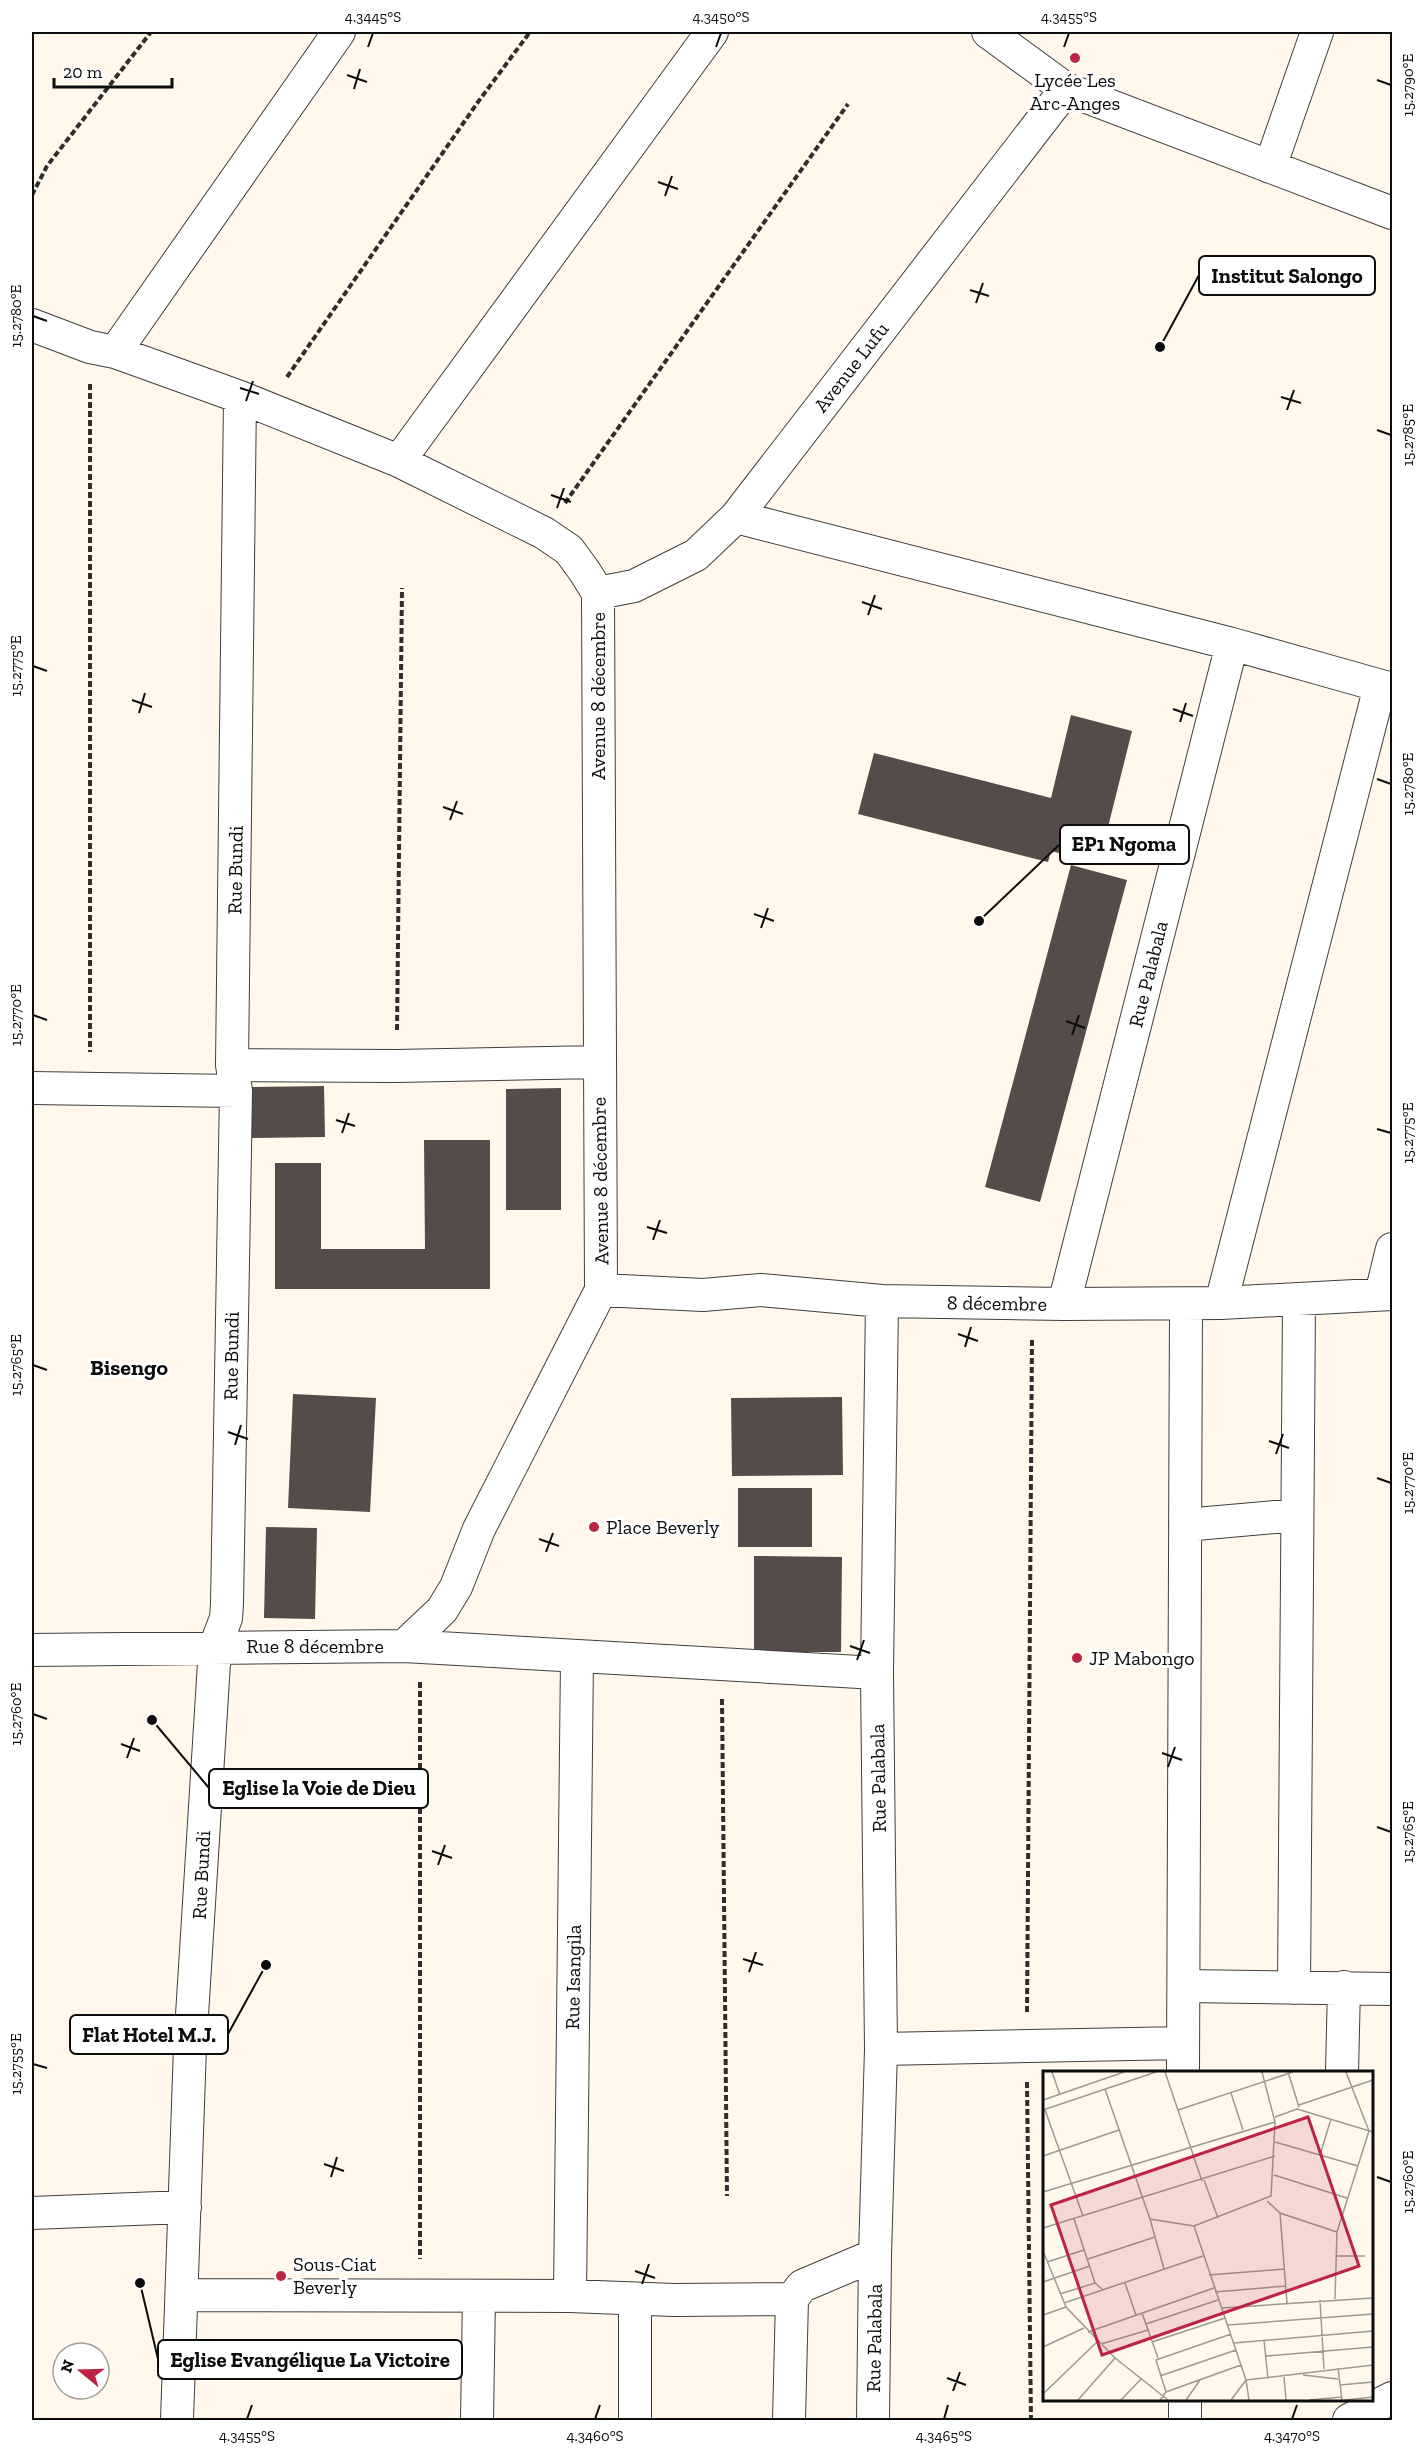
<svg xmlns="http://www.w3.org/2000/svg" width="1424" height="2452" font-family="'Zilla Slab',serif">
<style>
.building{fill:#554b48}
.lines{fill:none;stroke-linecap:round;stroke-linejoin:round}
.street-casing{stroke:#3f3f3f;stroke-width:34}
.path{stroke:#2e2e2e;stroke-width:4;stroke-dasharray:6 3;stroke-linecap:butt}
.street{stroke:#fff;stroke-width:32}
.ticks{fill:none;stroke:#0c0c0c;stroke-width:2}
.poi-dot{fill:#bd2343;stroke:#fff;stroke-width:2}
.labels{text-anchor:middle;dominant-baseline:central;stroke-width:6;stroke-linejoin:round;paint-order:stroke}
.poi-label{font-size:20px;fill:#0c0c0c;stroke:#fff;text-anchor:start}
.street-label{font-size:20px;fill:#0c0c0c;stroke:#fff}
.quarter-label{font-size:22px;font-weight:bold;fill:#0c0c0c;stroke:#fff}
.inset-road{fill:none;stroke:#9e9a92;stroke-width:1.5}
.view{fill:#bd2343;fill-opacity:0.15;stroke:#bd2343;stroke-width:3}
.inset-edge{fill:none;stroke:#0c0c0c;stroke-width:3}
.leader{fill:none;stroke:#0c0c0c;stroke-width:2}
.callout-dot{fill:#0c0c0c;stroke:#fff;stroke-width:2}
.callout{fill:#fff;stroke:#0c0c0c;stroke-width:2}
.callout-label{font-size:21px;text-anchor:middle;font-weight:bold;fill:#0c0c0c}
.neatline{fill:none;stroke:#0c0c0c;stroke-width:2}
.ticks-label{font-size:15px;text-anchor:middle;fill:#0c0c0c}
</style>
<rect width="100%" height="100%" fill="#fff8eb"/>
<path class="building" d="M 1071,715 L 1132,731 L 1099,863 L 1051,851 L 1048,862 L 858,814 L 874,753 L 1051,798 Z
M 1071,865 L 1127,880 L 1040,1202 L 985,1187 Z
M 324,1086 L 325,1137 L 251,1138 L 251,1087 Z
M 561,1088 L 561,1210 L 506,1210 L 506,1089 Z
M 424,1140 L 490,1140 L 490,1289 L 275,1289 L 275,1163 L 321,1163 L 321,1249 L 425,1249 Z
M 293,1394 L 376,1398 L 370,1512 L 288,1508 Z
M 842,1397 L 843,1475 L 732,1476 L 731,1398 Z
M 738,1488 L 812,1488 L 812,1547 L 738,1547 Z
M 266,1527 L 317,1528 L 315,1619 L 264,1618 Z
M 754,1556 L 842,1557 L 841,1652 L 754,1652 Z"/>
<g class="lines">
<g class="street-casing">
<path id="street" d="M 988,32 L 1066,89 L 1392,213
M 1270,167 L 1317,32
M 32,325 L 90,347 L 115,352 L 240,397 L 399,461 L 544,533 L 569,550 L 585,572 L 598,593 L 601,1290 L 479,1529 L 456,1587 L 442,1610 L 404,1646 L 32,1650
M 115,352 L 339,32
M 399,461 L 712,32
M 736,517 L 1232,644 L 1392,689
M 598,593 L 634,586 L 696,555 L 736,517 L 1066,89
M 232,1065 L 396,1066 L 598,1062
M 32,1088 L 236,1091
M 601,1290 L 703,1295 L 761,1290 L 882,1301 L 1064,1304 L 1221,1303 L 1392,1294
M 1381,1294 L 1392,1249
M 1221,1303 L 1380,686
M 1064,1304 L 1232,644
M 1185,1525 L 1297,1515
M 404,1646 L 877,1673
M 1185,1986 L 1392,1989
M 1294,1988 L 1299,1300
M 881,2049 L 1183,2043
M 1183,2072 L 1186,1304
M 1342,2072 L 1344,1987
M 32,2213 L 185,2207
M 182,2295 L 570,2296 L 674,2300 L 792,2299
M 570,2296 L 577,1658
M 1185,2400 L 1185,2420
M 177,2420 L 190,2047 L 215,1647 L 226,1618 L 227,1604 L 236,1091 L 232,1065 L 240,397
M 477,2420 L 479,2296
M 635,2420 L 635,2300
M 789,2420 L 792,2299 L 802,2286 L 875,2255
M 873,2420 L 875,2255 L 881,2049 L 877,1673 L 882,1301
M 1349,2420 L 1392,2398"/>
</g>
<path class="path" d="M 32,195 L 47,166 L 151,32
M 287,377 L 478,102 L 530,32
M 90,384 L 90,1052
M 565,503 L 848,104
M 397,1030 L 402,588
M 420,1682 L 420,2259
M 722,1699 L 727,2196
M 1027,2012 L 1032,1338
M 1027,2082 L 1031,2420"/>
<use href="#street" class="street"/>
</g>
<path class="ticks" d="M 368,47 L 373,33M 716,47 L 721,33M 1064,47 L 1069,33M 347,75 L 367,82M 1377,80 L 1391,85M 354,89 L 360,69M 658,182 L 678,189M 665,196 L 672,176M 970,290 L 989,296M 976,303 L 983,283M 33,316 L 47,321M 240,388 L 259,394M 1281,397 L 1301,403M 246,401 L 253,381M 1287,410 L 1294,390M 1377,430 L 1391,435M 551,495 L 571,502M 557,508 L 564,488M 862,602 L 882,609M 868,615 L 875,595M 33,666 L 47,671M 132,700 L 152,707M 1173,709 L 1193,716M 139,713 L 145,693M 1180,722 L 1186,703M 1377,779 L 1391,784M 443,807 L 463,814M 450,820 L 457,801M 754,914 L 774,921M 761,928 L 768,908M 33,1015 L 47,1020M 1066,1021 L 1085,1028M 1072,1035 L 1079,1015M 336,1120 L 355,1126M 1377,1129 L 1391,1133M 342,1133 L 349,1113M 647,1227 L 667,1233M 653,1240 L 660,1220M 958,1334 L 978,1341M 965,1347 L 971,1327M 33,1365 L 47,1370M 228,1432 L 248,1439M 1269,1441 L 1289,1448M 235,1445 L 241,1425M 1276,1454 L 1283,1434M 1377,1478 L 1391,1483M 539,1539 L 559,1546M 546,1552 L 553,1533M 850,1646 L 870,1653M 857,1660 L 864,1640M 33,1714 L 47,1719M 121,1744 L 140,1751M 1162,1753 L 1182,1760M 127,1758 L 134,1738M 1168,1767 L 1175,1747M 1377,1827 L 1391,1832M 432,1851 L 452,1858M 438,1865 L 445,1845M 743,1959 L 763,1965M 749,1972 L 756,1952M 33,2064 L 47,2068M 324,2164 L 344,2171M 331,2177 L 337,2157M 1377,2177 L 1391,2182M 635,2271 L 655,2278M 642,2284 L 649,2264M 947,2378 L 966,2385M 953,2391 L 960,2372M 247,2419 L 252,2405M 595,2419 L 600,2405M 944,2419 L 948,2405M 1292,2419 L 1297,2405"/>
<g class="poi-dot">
<circle cx="1075" cy="58" r="6"/>
<circle cx="594" cy="1527" r="6"/>
<circle cx="1077" cy="1658" r="6"/>
<circle cx="281" cy="2276" r="6"/>
</g>
<g class="labels">
<g class="poi-label">
<text x="1075" y="80" text-anchor="middle">Lycée Les<tspan x="1075" dy="23">Arc-Anges</tspan></text>
<text x="606" y="1527">Place Beverly</text>
<text x="1089" y="1658">JP Mabongo</text>
<text x="293" y="2264">Sous-Ciat<tspan x="293" dy="23">Beverly</tspan></text>
</g>
<g class="street-label">
<text transform="translate(851 367) rotate(-52)">Avenue Lufu</text>
<text transform="translate(598 696) rotate(-90)">Avenue 8 décembre</text>
<text transform="translate(235 870) rotate(-89)">Rue Bundi</text>
<text transform="translate(1148 974) rotate(-76)">Rue Palabala</text>
<text transform="translate(600 1181) rotate(-91)">Avenue 8 décembre</text>
<text transform="translate(997 1303) rotate(1)">8 décembre</text>
<text transform="translate(231 1356) rotate(-89)">Rue Bundi</text>
<text x="315" y="1646">Rue 8 décembre</text>
<text transform="translate(878 1778) rotate(-91)">Rue Palabala</text>
<text transform="translate(201 1875) rotate(-87)">Rue Bundi</text>
<text transform="translate(573 1977) rotate(-89)">Rue Isangila</text>
<text transform="translate(874 2338) rotate(-89)">Rue Palabala</text>
</g>
<g class="quarter-label">
<text x="129" y="1367">Bisengo</text>
</g>
</g>
<g transform="translate(1043 2071)">
<rect width="330" height="330" fill="#fff8eb"/>
<path class="inset-road" d="M 9,1 L 17,24M 122,1 L 159,110M 245,1 L 256,36M 62,18 L 107,148 L 151,155 L 228,125 L 232,51 L 219,1M 188,22 L 200,59M 0,29 L 81,1M 256,34 L 330,9M 0,39 L 113,1M 2,39 L 40,145M 135,39 L 250,1M 232,46 L 254,38 L 330,61M 232,71 L 315,95M 277,84 L 288,48M 0,85 L 76,59M 231,104 L 304,127M 161,109 L 175,147M 0,121 L 232,51M 224,130 L 237,142 L 294,161M 237,142 L 244,232M 31,148 L 52,212M 107,148 L 121,198M 151,155 L 203,309 L 206,329M 0,157 L 232,85M 0,180 L 23,236 L 72,287 L 125,329M 293,185 L 322,185M 45,188 L 112,166M 4,191 L 41,179M 166,204 L 242,198M 0,211 L 47,195M 82,212 L 93,244M 172,221 L 243,215M 17,223 L 52,212 L 60,219M 292,228 L 294,161 L 326,60 L 303,1M 277,229 L 281,298M 21,232 L 160,185M 179,237 L 330,227M 99,242 L 115,287M 0,244 L 23,236M 103,253 L 175,229M 185,254 L 330,243M 45,261 L 171,217M 221,269 L 225,308M 109,271 L 182,247M 191,272 L 330,260M 58,273 L 105,259M 0,276 L 41,257M 223,285 L 330,276M 295,297 L 299,329M 260,304 L 295,308M 117,305 L 193,279M 241,306 L 243,329M 203,309 L 330,294M 297,314 L 330,311M 123,321 L 113,289 L 188,263M 0,323 L 55,270M 35,329 L 72,287M 78,329 L 98,308M 117,329 L 123,321 L 198,294M 143,329 L 157,309M 188,329 L 203,309M 266,329 L 299,326M 302,329 L 330,326"/>
<path class="view" d="M 265,46 L 316,195 L 59,284 L 8,134 Z"/>
<rect width="330" height="330" class="inset-edge"/>
</g>
<path class="leader" d="M1160 347L1199 275M979 921L1060 844M152 1720L209 1788M266 1965L228 2034M140 2283L158 2359"/>
<g class="callout-dot">
<circle cx="1160" cy="347" r="6"/>
<circle cx="979" cy="921" r="6"/>
<circle cx="152" cy="1720" r="6"/>
<circle cx="266" cy="1965" r="6"/>
<circle cx="140" cy="2283" r="6"/>
</g>
<g class="callout">
<rect x="1199" y="256" width="176" height="39" rx="6"/>
<rect x="1060" y="825" width="129" height="39" rx="6"/>
<rect x="209" y="1769" width="219" height="39" rx="6"/>
<rect x="70" y="2015" width="158" height="39" rx="6"/>
<rect x="158" y="2340" width="304" height="39" rx="6"/>
</g>
<g class="callout-label">
<text x="1287" y="283">Institut Salongo</text>
<text x="1124" y="851">EP1 Ngoma</text>
<text x="319" y="1795">Eglise la Voie de Dieu</text>
<text x="149" y="2042">Flat Hotel M.J.</text>
<text x="310" y="2367">Eglise Evangélique La Victoire</text>
</g>
<rect width="1424" height="2452" fill="none" stroke="#ffffff" stroke-width="66"/>
<g transform="translate(81 2371) rotate(289)"><circle r="28" fill="#ffffff" stroke="#9e9e9e" stroke-width="1.5"/>
<path d="M0-4.5L10 22L0 15L-10 22Z" fill="#bd2343"/>
<text y="-9" font-size="16" font-weight="bold" text-anchor="middle" fill="#0c0c0c">N</text>
</g>
<path d="M54 78v9h118v-9" fill="none" stroke="#0c0c0c" stroke-width="3"/>
<text x="63" y="78" font-size="18" fill="#0c0c0c" stroke="#ffffff" stroke-width="4.5" paint-order="stroke">20 m</text>
<rect x="33" y="33" width="1358" height="2386" class="neatline"/>
<g class="ticks-label">
<text x="373" y="22">4.3445°S</text>
<text x="721" y="22">4.3450°S</text>
<text x="1069" y="22">4.3455°S</text>
<text transform="translate(1408 85) rotate(-90)" y="5">15.2790°E</text>
<text transform="translate(16 316) rotate(-90)" y="5">15.2780°E</text>
<text transform="translate(1408 435) rotate(-90)" y="5">15.2785°E</text>
<text transform="translate(16 666) rotate(-90)" y="5">15.2775°E</text>
<text transform="translate(1408 784) rotate(-90)" y="5">15.2780°E</text>
<text transform="translate(16 1015) rotate(-90)" y="5">15.2770°E</text>
<text transform="translate(1408 1133) rotate(-90)" y="5">15.2775°E</text>
<text transform="translate(16 1365) rotate(-90)" y="5">15.2765°E</text>
<text transform="translate(1408 1483) rotate(-90)" y="5">15.2770°E</text>
<text transform="translate(16 1714) rotate(-90)" y="5">15.2760°E</text>
<text transform="translate(1408 1832) rotate(-90)" y="5">15.2765°E</text>
<text transform="translate(16 2064) rotate(-90)" y="5">15.2755°E</text>
<text transform="translate(1408 2182) rotate(-90)" y="5">15.2760°E</text>
<text x="247" y="2441">4.3455°S</text>
<text x="595" y="2441">4.3460°S</text>
<text x="944" y="2441">4.3465°S</text>
<text x="1292" y="2441">4.3470°S</text>
</g>
</svg>
